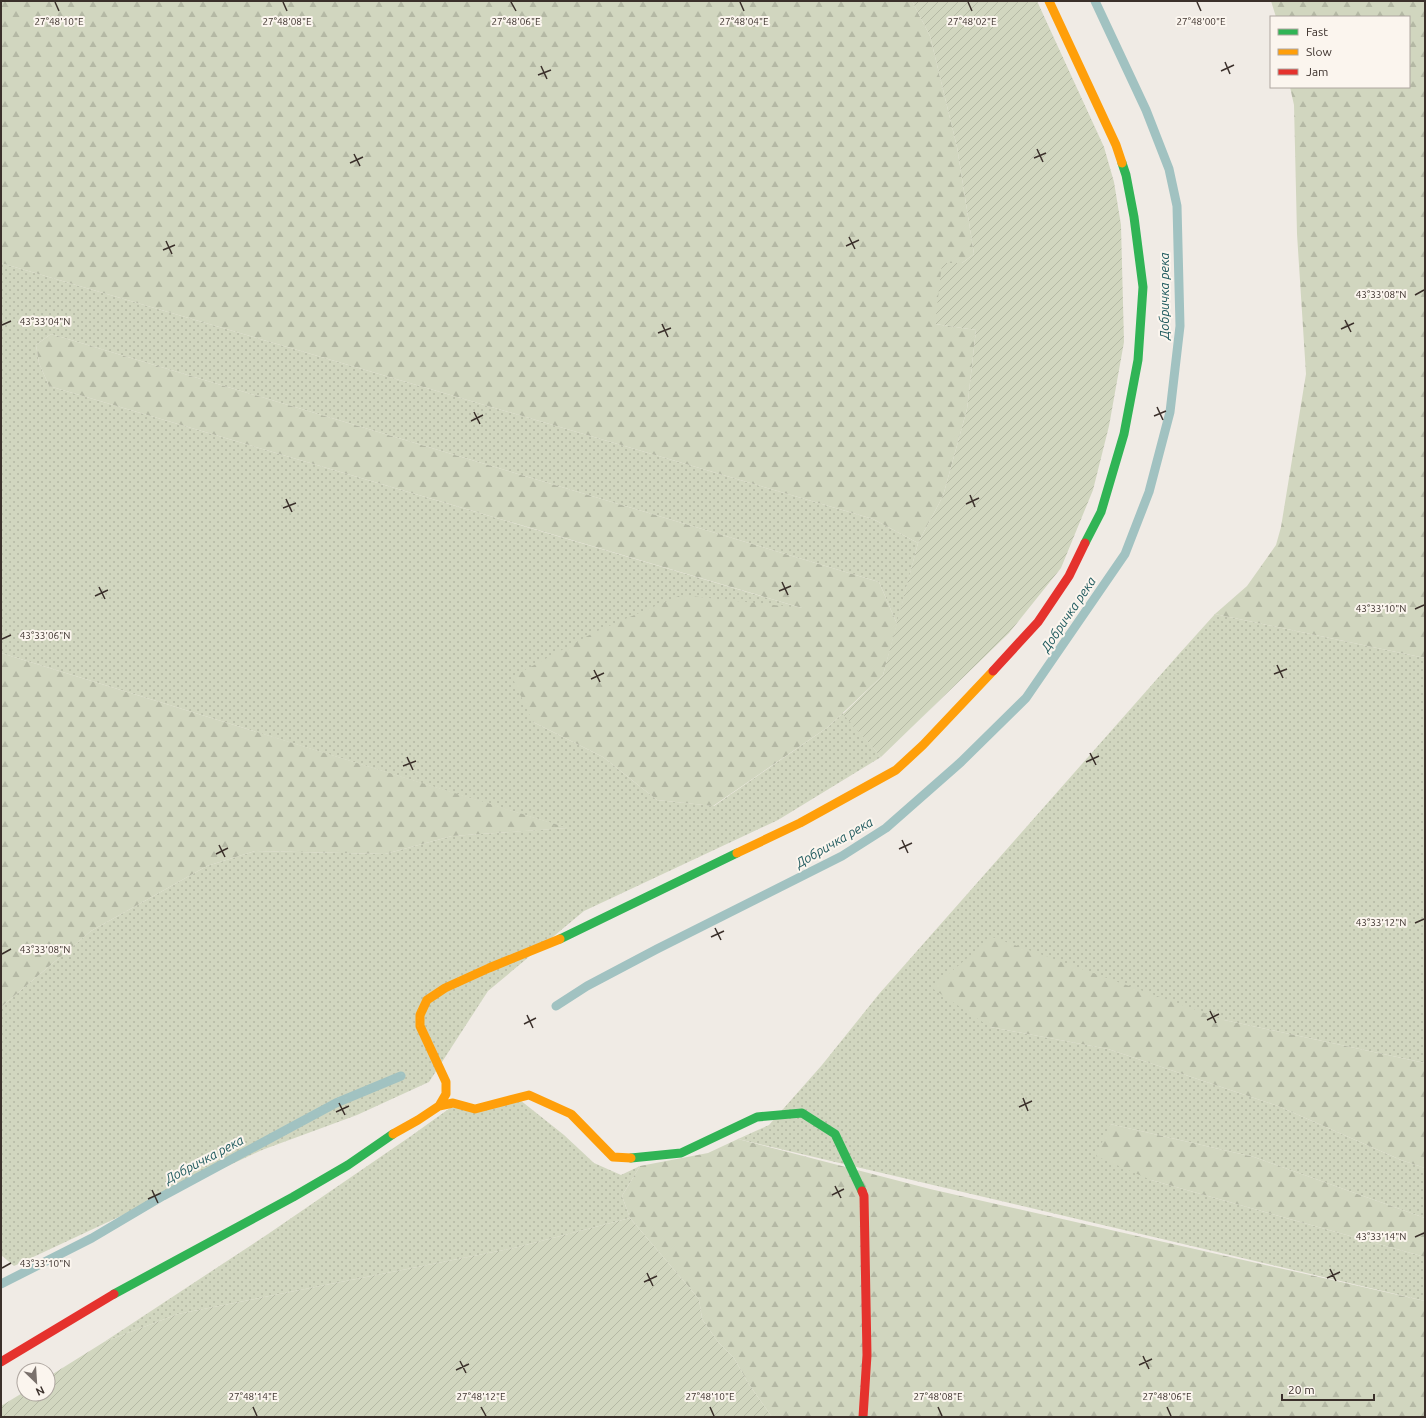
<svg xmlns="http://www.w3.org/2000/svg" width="1426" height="1418" font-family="Ubuntu,sans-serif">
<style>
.grass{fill:url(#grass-dots)}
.forest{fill:url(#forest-firs)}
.garden{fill:url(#garden-furrows)}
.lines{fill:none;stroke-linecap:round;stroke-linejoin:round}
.stream{stroke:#a1c2c1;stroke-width:9}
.fast{stroke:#30b455;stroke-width:9}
.slow{stroke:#ff9f0a;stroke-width:9}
.jam{stroke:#e5322d;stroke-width:9}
.ticks{fill:none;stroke:#3b302b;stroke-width:1.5}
.labels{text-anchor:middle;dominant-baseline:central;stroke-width:4;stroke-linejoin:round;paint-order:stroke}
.water-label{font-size:13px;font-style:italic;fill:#1f5a5e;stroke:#fbf5ee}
.ticks-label{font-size:10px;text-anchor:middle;fill:#3b302b;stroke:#fbf5ee;stroke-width:4;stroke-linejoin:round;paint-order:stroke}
</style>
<defs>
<pattern id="grass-dots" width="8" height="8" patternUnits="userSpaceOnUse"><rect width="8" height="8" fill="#d1d6bf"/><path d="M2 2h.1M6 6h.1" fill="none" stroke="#b4b8a4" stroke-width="1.8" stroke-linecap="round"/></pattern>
<pattern id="forest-firs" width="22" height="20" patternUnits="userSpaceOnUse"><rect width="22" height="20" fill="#d1d6bf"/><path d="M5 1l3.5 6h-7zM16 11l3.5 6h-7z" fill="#b4b8a4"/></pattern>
<pattern id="garden-furrows" width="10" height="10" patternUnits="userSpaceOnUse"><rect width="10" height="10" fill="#d1d6bf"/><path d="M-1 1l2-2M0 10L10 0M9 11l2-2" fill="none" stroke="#b4b8a4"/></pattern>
</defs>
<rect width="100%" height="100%" fill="#f0ebe5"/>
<path class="grass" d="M 1,263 L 873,519 L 918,543 L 897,624 L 879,582 L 51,334 L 36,345 L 39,363 L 49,386 L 805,609 L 533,722 L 603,757 L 657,800 L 714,806 L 828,727 L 843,713 L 881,757 L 778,820 L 584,911 L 488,991 L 429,1082 L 357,1115 L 262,1150 L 14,1266 L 1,1255 L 1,1007 L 91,931 L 207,866 L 255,851 L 385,854 L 452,836 L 567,828 L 1,653 Z
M 1215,614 L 1425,658 L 1425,1063 L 1224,1020 L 990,1027 L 1108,1049 L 1278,1106 L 1401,1160 L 1425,1168 L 1425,1218 L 1254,1157 L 1110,1124 L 1151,1180 L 1425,1257 L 1425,1301 L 738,1139 L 769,1125 L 822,1065 L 879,994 L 1179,654 Z
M 520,1100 L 564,1135 L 594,1163 L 621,1175 L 640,1166 L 622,1196 L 630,1218 L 514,1248 L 178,1314 L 104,1342 L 268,1234 L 411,1136 L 450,1108 Z"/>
<path class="forest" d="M 1,1 L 912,1 L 930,36 L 957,147 L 974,254 L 962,263 L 935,324 L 976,330 L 967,409 L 943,496 L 918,543 L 873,519 L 1,263 Z
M 1271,1 L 1425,1 L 1425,658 L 1215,614 L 1247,586 L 1276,545 L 1281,527 L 1306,374 L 1297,234 L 1294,105 L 1290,87 L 1409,87 L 1409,17 L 1276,17 Z
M 51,334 L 879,582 L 897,624 L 883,675 L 828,727 L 713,806 L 657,800 L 603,757 L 533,722 L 512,677 L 595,632 L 681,595 L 802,608 L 49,386 L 39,363 L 36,345 Z
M 1,653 L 568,828 L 452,836 L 385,854 L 255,851 L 207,866 L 91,931 L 1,1007 Z
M 992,937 L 1224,1020 L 1425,1063 L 1425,1168 L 1401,1160 L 1278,1106 L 1108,1049 L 990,1027 L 932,988 Z
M 1110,1124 L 1254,1157 L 1425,1218 L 1425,1257 L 1151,1180 L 1096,1156 Z
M 738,1139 L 930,1189 L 1425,1301 L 1425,1417 L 772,1417 L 748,1383 L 734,1358 L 718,1342 L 702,1319 L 699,1299 L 630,1218 L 622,1196 L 640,1166 L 708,1153 Z"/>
<path class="garden" d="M 912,1 L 1037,1 L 1104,147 L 1114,182 L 1121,225 L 1124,342 L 1109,426 L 1093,490 L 1061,568 L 1009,633 L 881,757 L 843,714 L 883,675 L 918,543 L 943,496 L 967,409 L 976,330 L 935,324 L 942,263 L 962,263 L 974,254 L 957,147 L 930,36 Z
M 630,1218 L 699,1299 L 702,1319 L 718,1342 L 734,1358 L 748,1383 L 772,1417 L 1,1417 L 1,1406 L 24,1392 L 24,1394 L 48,1394 L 48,1377 L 104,1342 L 178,1314 L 514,1248 Z"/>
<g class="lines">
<path class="stream" d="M 556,1006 L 587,986 L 657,949 L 842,856 L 886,828 L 961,762 L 1026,698 L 1125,554 L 1149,492 L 1170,412 L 1180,326 L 1177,206 L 1169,169 L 1146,110 L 1095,1
M 1,1284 L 92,1238 L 163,1196 L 336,1103 L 401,1076"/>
<path class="fast" d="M 1085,543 L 1101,512 L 1124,434 L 1138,360 L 1143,287 L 1134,217 L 1126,175 L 1122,163
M 560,939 L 737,853
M 631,1158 L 681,1153 L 757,1117 L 802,1113 L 835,1134 L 862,1191
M 114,1294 L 293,1197 L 348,1165 L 393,1134"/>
<path class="slow" d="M 1049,1 L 1116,145 L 1122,163
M 737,853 L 800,823 L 896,770 L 923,745 L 993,671
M 439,1106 L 453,1103 L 475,1109 L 529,1095 L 571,1114 L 613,1157 L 631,1158
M 393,1134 L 418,1120 L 439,1106 L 446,1094 L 446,1082 L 420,1026 L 420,1015 L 427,1000 L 445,988 L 489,968 L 560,939"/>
<path class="jam" d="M 993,671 L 1038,622 L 1069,576 L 1085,543
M 862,1191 L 864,1196 L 867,1355 L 863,1417
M 1,1362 L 114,1294"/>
</g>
<path class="ticks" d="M 55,2 L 59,11M 283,2 L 287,11M 511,2 L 516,11M 740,2 L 744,11M 968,2 L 972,11M 1197,2 L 1201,11M 1225,62 L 1230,74M 541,66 L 547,79M 1221,71 L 1234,65M 538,75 L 551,70M 1037,149 L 1043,162M 354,154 L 360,166M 1034,158 L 1046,153M 350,163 L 363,157M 849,237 L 855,249M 166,241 L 172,254M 846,246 L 859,240M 163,250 L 175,245M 1415,295 L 1424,290M 1345,320 L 1351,332M 662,324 L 668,337M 2,325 L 11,321M 1341,329 L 1354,323M 658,333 L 671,328M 1157,407 L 1163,420M 474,412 L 480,424M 1154,416 L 1166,411M 471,421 L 483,415M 970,495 L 975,507M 286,499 L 292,512M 966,504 L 979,498M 283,508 L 296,503M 782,582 L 788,595M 99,587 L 105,599M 779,591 L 791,586M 95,596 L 108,590M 1415,609 L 1424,605M 2,639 L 11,635M 1277,665 L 1283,678M 594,670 L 600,682M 1274,674 L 1287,669M 591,679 L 604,673M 1090,753 L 1096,765M 407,757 L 413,770M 1086,762 L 1099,756M 403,766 L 416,761M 902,840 L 908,853M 219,845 L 225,857M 899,849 L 912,843M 216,854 L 228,848M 1415,923 L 1424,919M 715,928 L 721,940M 711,937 L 724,931M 2,954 L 11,949M 1210,1011 L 1216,1023M 527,1015 L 533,1028M 1207,1020 L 1219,1014M 524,1024 L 536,1018M 1023,1098 L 1028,1111M 339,1103 L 345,1115M 1019,1107 L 1032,1101M 336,1112 L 349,1106M 835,1186 L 841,1198M 152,1190 L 158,1203M 832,1195 L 844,1189M 148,1199 L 161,1193M 1415,1237 L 1424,1233M 2,1268 L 11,1263M 1330,1269 L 1336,1281M 647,1273 L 653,1286M 1327,1278 L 1340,1272M 644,1282 L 657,1276M 1143,1356 L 1149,1369M 460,1361 L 466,1373M 1139,1365 L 1152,1359M 456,1370 L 469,1364M 253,1407 L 257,1416M 481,1407 L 486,1416M 710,1407 L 714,1416M 938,1407 L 942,1416M 1167,1407 L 1171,1416"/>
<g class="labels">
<g class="water-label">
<text transform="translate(1164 296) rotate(-90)">Добричка река</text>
<text transform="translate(1068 614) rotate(-56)">Добричка река</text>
<text transform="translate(834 842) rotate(-30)">Добричка река</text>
<text transform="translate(204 1159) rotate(-28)">Добричка река</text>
</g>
</g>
<g class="ticks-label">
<text x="59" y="25">27°48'10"E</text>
<text x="287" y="25">27°48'08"E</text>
<text x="516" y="25">27°48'06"E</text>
<text x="744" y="25">27°48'04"E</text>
<text x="972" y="25">27°48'02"E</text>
<text x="1201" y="25">27°48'00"E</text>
<text x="1381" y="298">43°33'08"N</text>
<text x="45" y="325">43°33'04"N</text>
<text x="1381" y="612">43°33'10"N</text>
<text x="45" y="639">43°33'06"N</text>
<text x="1381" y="926">43°33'12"N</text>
<text x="45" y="953">43°33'08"N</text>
<text x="1381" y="1240">43°33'14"N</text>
<text x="45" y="1267">43°33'10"N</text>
<text x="253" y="1400">27°48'14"E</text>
<text x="481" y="1400">27°48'12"E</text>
<text x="710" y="1400">27°48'10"E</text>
<text x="938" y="1400">27°48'08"E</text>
<text x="1167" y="1400">27°48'06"E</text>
</g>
<rect width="1426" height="1418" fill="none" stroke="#3b302b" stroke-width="4"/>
<rect x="1270" y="16" width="140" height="72" fill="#fbf5ee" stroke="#aea6a0"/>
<rect x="1278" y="29" width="20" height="6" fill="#30b455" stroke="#aea6a0"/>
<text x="1306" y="36" font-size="12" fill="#3b302b">Fast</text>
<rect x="1278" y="49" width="20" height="6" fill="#ff9f0a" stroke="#aea6a0"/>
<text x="1306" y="56" font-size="12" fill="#3b302b">Slow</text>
<rect x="1278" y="69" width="20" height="6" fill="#e5322d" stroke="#aea6a0"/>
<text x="1306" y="76" font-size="12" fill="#3b302b">Jam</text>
<g transform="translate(36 1382) rotate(155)"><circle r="19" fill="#fbf5ee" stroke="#aea6a0"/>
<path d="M0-3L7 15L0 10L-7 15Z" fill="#7a716c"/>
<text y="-6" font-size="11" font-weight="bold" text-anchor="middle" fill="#3b302b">N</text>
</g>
<path d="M1282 1394v6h92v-6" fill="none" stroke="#3b302b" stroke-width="2"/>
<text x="1288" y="1394" font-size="12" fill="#3b302b" stroke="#fbf5ee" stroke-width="3" paint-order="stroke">20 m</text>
</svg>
